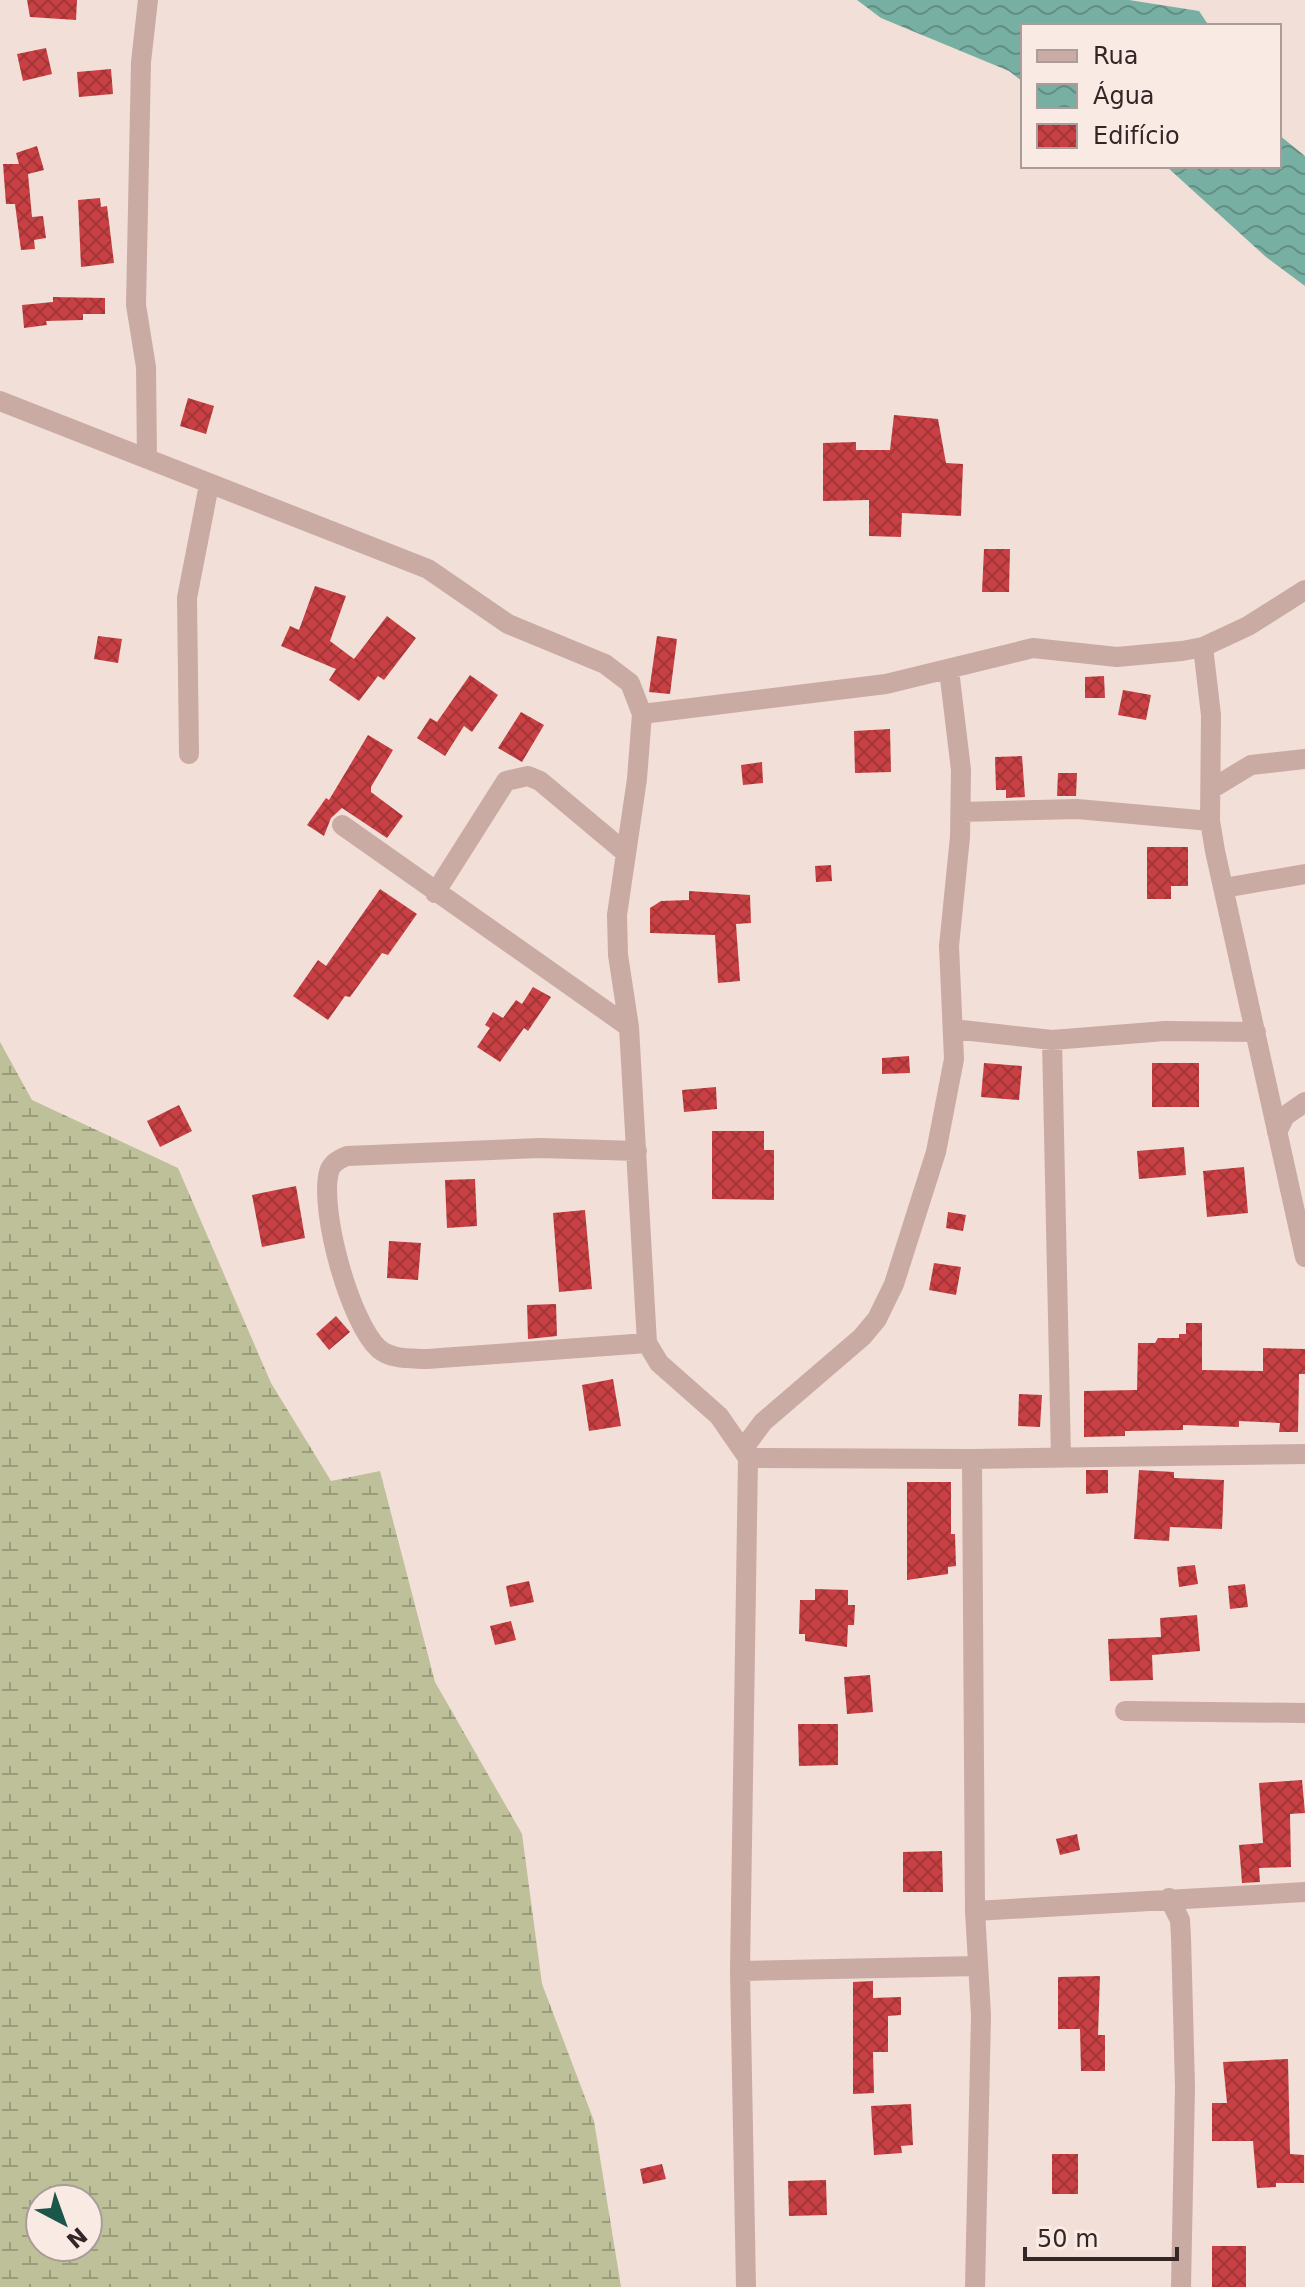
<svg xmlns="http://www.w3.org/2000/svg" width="1305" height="2287" font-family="'DejaVu Sans',sans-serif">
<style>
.wetland{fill:url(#wetland-marsh);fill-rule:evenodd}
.water{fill:url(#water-waves)}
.building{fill:url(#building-cross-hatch)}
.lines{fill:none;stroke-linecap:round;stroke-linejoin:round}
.minor{stroke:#c9aba4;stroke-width:20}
</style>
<defs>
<pattern id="wetland-marsh" width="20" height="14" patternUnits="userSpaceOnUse" patternTransform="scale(2)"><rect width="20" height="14" fill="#bdc098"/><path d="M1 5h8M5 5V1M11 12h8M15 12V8" fill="none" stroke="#9a9c7c"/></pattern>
<pattern id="water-waves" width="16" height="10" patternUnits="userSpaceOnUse" patternTransform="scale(2)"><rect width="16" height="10" fill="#77afa2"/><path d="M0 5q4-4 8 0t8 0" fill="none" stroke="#628e84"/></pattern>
<pattern id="building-cross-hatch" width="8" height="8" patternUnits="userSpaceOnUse" patternTransform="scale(2)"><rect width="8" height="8" fill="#c84043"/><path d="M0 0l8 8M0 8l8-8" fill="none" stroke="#a33538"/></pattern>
</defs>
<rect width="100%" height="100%" fill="#f1dfd8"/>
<path class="wetland" d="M 0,1042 L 32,1100 L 178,1168 L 271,1383 L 331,1481 L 380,1471 L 435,1682 L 522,1834 L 542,1984 L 594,2121 L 621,2287 L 0,2287 ZM 40,2199 L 88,2199 L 88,2247 L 40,2247 Z"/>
<path class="water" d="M 857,0 L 1129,0 L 1199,11 L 1209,26 L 1023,26 L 1023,82 L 1009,71 L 881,18 Z
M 1279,135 L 1305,156 L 1305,286 L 1266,257 L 1166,166 L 1279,166 Z"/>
<path class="building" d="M 27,0 L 77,0 L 76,20 L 30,17 Z
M 46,48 L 52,74 L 23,81 L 17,54 Z
M 111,69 L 113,94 L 79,97 L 77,72 Z
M 37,146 L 44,170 L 28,174 L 32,217 L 43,216 L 46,238 L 34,240 L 35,249 L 21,250 L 15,204 L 6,204 L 3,164 L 19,164 L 16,153 Z
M 100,198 L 101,207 L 107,206 L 114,263 L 81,267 L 78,200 Z
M 53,297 L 105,298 L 105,314 L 83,314 L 83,320 L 46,321 L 47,325 L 24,328 L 22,305 L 53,302 Z
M 188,398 L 214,406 L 206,434 L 180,426 Z
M 894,415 L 938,419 L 946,463 L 963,464 L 961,516 L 902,513 L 901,537 L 869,536 L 869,500 L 823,501 L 823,443 L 856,442 L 856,450 L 890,450 Z
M 984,549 L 1010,549 L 1009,592 L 982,592 Z
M 315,586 L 346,596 L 330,641 L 354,659 L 387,616 L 416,638 L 384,680 L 378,676 L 359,701 L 329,680 L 336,669 L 281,646 L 290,626 L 299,630 Z
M 98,636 L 122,639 L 118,663 L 94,659 Z
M 657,636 L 677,639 L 670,694 L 649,692 Z
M 470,675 L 498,695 L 472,732 L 464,726 L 445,756 L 417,738 L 430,718 L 437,722 Z
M 1104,676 L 1105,698 L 1085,698 L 1085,677 Z
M 1123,690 L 1151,695 L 1146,720 L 1118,715 Z
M 521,712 L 544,725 L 522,762 L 498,748 Z
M 890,729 L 891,772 L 855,773 L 854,731 Z
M 368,735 L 393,750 L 371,787 L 371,792 L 403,816 L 387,838 L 342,808 L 331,818 L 324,836 L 307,825 L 326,798 L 329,800 Z
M 1022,756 L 1025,797 L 1006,798 L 1006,790 L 996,790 L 995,757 Z
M 762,762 L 763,783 L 743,785 L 741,765 Z
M 1058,773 L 1077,773 L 1076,796 L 1057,796 Z
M 1147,847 L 1188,847 L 1188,886 L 1171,886 L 1171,899 L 1147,899 Z
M 831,865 L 832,881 L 816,882 L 815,866 Z
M 380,889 L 417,914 L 388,955 L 382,953 L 350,997 L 345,996 L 328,1020 L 293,996 L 318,960 L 326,966 Z
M 689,891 L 750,895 L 751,923 L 736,924 L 740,981 L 718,983 L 715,935 L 650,933 L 650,908 L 661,901 L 689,900 Z
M 533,987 L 551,997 L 528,1031 L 524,1028 L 500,1062 L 477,1047 L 490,1028 L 485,1025 L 493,1012 L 503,1018 L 516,1000 L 522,1004 Z
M 909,1056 L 910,1073 L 882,1074 L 882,1058 Z
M 984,1063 L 1022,1066 L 1019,1100 L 981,1097 Z
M 1152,1063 L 1199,1063 L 1199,1107 L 1152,1107 Z
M 716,1087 L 717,1109 L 684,1112 L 682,1090 Z
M 179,1105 L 192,1131 L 160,1147 L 147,1121 Z
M 712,1131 L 764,1131 L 764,1150 L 774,1150 L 774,1200 L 712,1199 Z
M 1184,1147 L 1186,1175 L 1139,1179 L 1137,1151 Z
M 1244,1167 L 1248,1213 L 1207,1217 L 1203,1171 Z
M 475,1179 L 477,1226 L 447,1228 L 445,1180 Z
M 296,1186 L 305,1238 L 262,1247 L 252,1195 Z
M 585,1210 L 592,1289 L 559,1292 L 553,1213 Z
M 948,1212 L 966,1215 L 963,1231 L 946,1228 Z
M 389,1241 L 421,1243 L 418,1280 L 387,1278 Z
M 934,1263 L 961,1267 L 956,1295 L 929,1290 Z
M 556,1304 L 557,1336 L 528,1339 L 527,1305 Z
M 336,1316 L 350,1332 L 329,1350 L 316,1334 Z
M 1186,1323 L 1202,1323 L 1202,1370 L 1263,1371 L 1263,1348 L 1305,1349 L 1305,1374 L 1299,1374 L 1298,1432 L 1279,1432 L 1280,1423 L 1239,1421 L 1239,1427 L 1183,1425 L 1183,1430 L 1125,1431 L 1125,1436 L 1084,1437 L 1084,1391 L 1137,1390 L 1138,1343 L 1155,1343 L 1158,1338 L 1179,1338 L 1179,1334 L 1186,1334 Z
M 613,1379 L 621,1426 L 589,1431 L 582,1385 Z
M 1019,1394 L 1042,1395 L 1040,1427 L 1018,1426 Z
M 1086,1470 L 1108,1470 L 1108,1493 L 1086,1494 Z
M 1139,1470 L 1174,1472 L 1174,1478 L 1224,1480 L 1222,1529 L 1170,1527 L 1169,1541 L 1134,1539 Z
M 907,1482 L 951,1482 L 951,1534 L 955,1534 L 956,1566 L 948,1567 L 948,1574 L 907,1580 Z
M 1195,1565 L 1198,1584 L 1179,1587 L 1177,1567 Z
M 529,1581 L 534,1602 L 510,1607 L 506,1586 Z
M 1245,1584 L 1248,1607 L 1230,1609 L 1228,1586 Z
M 815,1589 L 848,1590 L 848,1605 L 855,1605 L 854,1625 L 848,1625 L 847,1647 L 805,1641 L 805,1634 L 799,1634 L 800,1600 L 815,1600 Z
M 1197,1615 L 1200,1651 L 1152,1655 L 1153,1680 L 1110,1681 L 1108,1639 L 1161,1637 L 1160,1618 Z
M 511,1621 L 516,1640 L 495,1645 L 490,1626 Z
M 870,1675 L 873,1712 L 847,1714 L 844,1677 Z
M 798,1724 L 838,1724 L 838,1765 L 799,1766 Z
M 1302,1780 L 1305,1813 L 1290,1814 L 1291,1867 L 1259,1868 L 1260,1882 L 1242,1883 L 1239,1845 L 1263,1843 L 1259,1783 Z
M 1077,1834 L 1080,1850 L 1060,1855 L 1056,1839 Z
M 942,1851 L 943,1892 L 903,1892 L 903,1852 Z
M 1100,1976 L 1098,2035 L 1105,2035 L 1105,2071 L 1081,2071 L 1080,2029 L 1058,2029 L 1058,1977 Z
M 873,1981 L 873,1998 L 901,1997 L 901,2015 L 888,2016 L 888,2052 L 873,2052 L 874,2093 L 853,2094 L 853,1982 Z
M 1288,2059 L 1290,2154 L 1304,2155 L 1304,2183 L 1276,2183 L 1276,2187 L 1257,2188 L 1253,2141 L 1212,2141 L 1212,2103 L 1227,2103 L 1223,2062 Z
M 911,2104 L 913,2145 L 901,2146 L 902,2153 L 874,2155 L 871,2106 Z
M 1052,2154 L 1078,2154 L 1078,2194 L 1052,2194 Z
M 662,2164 L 666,2179 L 643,2184 L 640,2169 Z
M 826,2180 L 827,2215 L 789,2216 L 788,2181 Z
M 1212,2246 L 1246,2246 L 1246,2287 L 1212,2287 Z"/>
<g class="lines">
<path class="minor" d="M 0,401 L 428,569 L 508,624 L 605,664 L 630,683 L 642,714 L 637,779 L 617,915 L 618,955 L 629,1027 L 647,1343 L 659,1363 L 719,1416 L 748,1458 L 740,1971 L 746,2287
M 147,459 L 146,367 L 136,305 L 141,62 L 148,0
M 1203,647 L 1211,715 L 1210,821 L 1215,851 L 1305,1257
M 642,714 L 886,684 L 1033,648 L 1117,657 L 1182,651 L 1203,647 L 1248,626 L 1305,590
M 189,754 L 187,598 L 209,485
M 1213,788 L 1251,765 L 1305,759
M 961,812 L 1077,809 L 1210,821
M 342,825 L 629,1027
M 1224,888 L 1305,874
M 435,893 L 506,781 L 528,776 L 540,781 L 626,853
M 953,1029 L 1052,1040 L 1165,1031 L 1256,1032
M 1052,1040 L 1061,1457
M 1277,1132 L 1285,1116 L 1305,1102
M 637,1151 L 540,1148 L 347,1156 C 339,1159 331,1164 329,1172 C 319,1210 350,1323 379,1349 C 392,1360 411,1358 427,1359 L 647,1343
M 743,1449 L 763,1422 L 862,1337 L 877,1319 L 894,1284 L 936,1152 L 954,1059 L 949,946 L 960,837 L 961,770 L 949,670
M 748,1458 L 972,1459 L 1305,1454
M 972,1459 L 975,1911 L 981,2015 L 975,2287
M 1125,1711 L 1305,1713
M 1169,1898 L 1180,1920 L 1181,1937 L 1185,2087 L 1181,2287
M 975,1911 L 1305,1892
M 740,1971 L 978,1966"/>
</g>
<rect x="1021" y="24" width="260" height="144" fill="#f9eae4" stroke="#aa9c98" stroke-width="2"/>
<rect x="1037" y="50" width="40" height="12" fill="#c9aba4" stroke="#aa9c98" stroke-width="2"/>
<text x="1093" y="64" font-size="24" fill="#342626">Rua</text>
<rect x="1037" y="84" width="40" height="24" fill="url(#water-waves)" stroke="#aa9c98" stroke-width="2"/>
<text x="1093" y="104" font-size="24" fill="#342626">Água</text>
<rect x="1037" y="124" width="40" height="24" fill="url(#building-cross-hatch)" stroke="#aa9c98" stroke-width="2"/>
<text x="1093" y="144" font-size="24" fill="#342626">Edifício</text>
<g transform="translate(64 2223) rotate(139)"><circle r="38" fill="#f9eae4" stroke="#aa9c98" stroke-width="2"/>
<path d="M0-6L14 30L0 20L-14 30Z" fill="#1b564a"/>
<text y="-12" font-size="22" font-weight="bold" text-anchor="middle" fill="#342626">N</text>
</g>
<path d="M1025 2247v12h152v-12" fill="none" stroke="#342626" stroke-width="4"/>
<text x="1037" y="2247" font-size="24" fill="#342626" stroke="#f9eae4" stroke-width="6" paint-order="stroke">50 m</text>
</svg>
